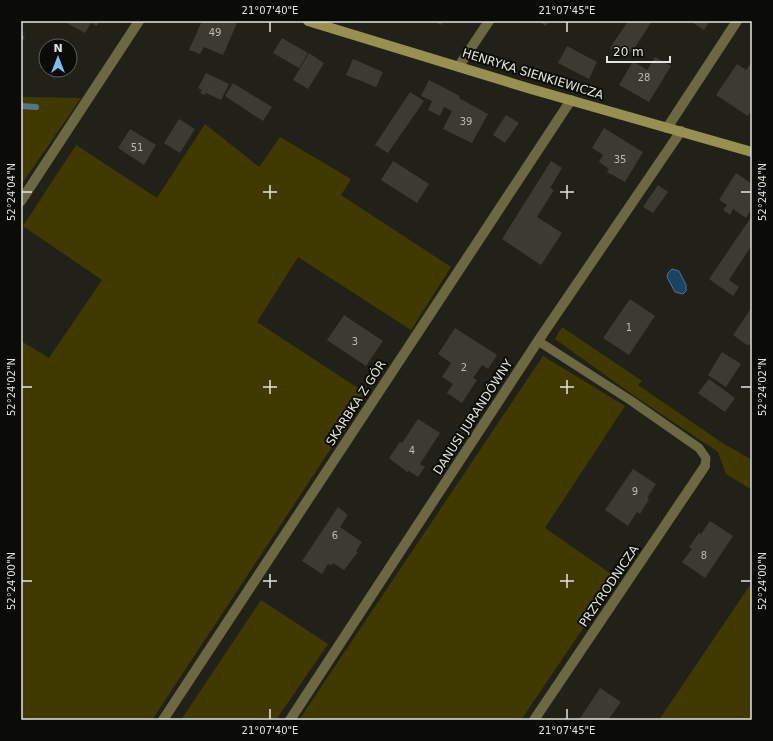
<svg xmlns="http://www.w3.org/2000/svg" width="773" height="741" font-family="'DejaVu Sans',sans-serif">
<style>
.green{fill:#413a00}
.water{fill:#184365;stroke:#56748a}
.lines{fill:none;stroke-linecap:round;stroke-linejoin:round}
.stream{stroke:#56748a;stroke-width:6}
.building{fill:#3c3b33}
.lane{stroke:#6c6841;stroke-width:9}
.street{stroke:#6c6841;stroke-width:10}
.secondary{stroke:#979051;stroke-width:10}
.ticks{fill:none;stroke:#e5e5e0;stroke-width:1.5}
.labels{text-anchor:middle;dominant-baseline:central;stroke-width:4;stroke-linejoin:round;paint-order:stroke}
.number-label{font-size:10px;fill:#bbbab5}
.street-label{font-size:12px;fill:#e5e5e0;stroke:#0b0b07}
.neatline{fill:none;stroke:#e5e5e0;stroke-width:1.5}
.ticks-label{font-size:10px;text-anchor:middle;fill:#e5e5e0}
</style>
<rect width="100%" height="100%" fill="#222119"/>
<path class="green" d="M 21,97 L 81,98 L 21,185 Z
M 205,124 L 259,167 L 280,137 L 351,179 L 341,195 L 451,267 L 411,330 L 298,257 L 257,322 L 367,394 L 152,720 L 21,720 L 21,341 L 49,358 L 102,280 L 23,226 L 76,145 L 157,198 Z
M 562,327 L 642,381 L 638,385 L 721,442 L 752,460 L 752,490 L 726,474 L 718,452 L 633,395 L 555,339 Z
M 543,356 L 625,406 L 545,528 L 617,578 L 521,720 L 299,720 Z
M 752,582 L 752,720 L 659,720 Z
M 261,600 L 328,644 L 276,720 L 181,720 Z"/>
<path class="water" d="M 672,269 L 679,271 L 686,285 L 686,291 L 683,294 L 675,292 L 667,277 L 668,273 Z"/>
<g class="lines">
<path class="stream" d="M 21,106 L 36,107"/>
</g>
<path class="building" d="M 63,21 L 99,21 L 97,26 L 91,23 L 85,33 Z
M 202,21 L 233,21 L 237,23 L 223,55 L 204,47 L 200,54 L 189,50 Z
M 434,21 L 443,21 L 441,25 Z
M 538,21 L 549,21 L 546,26 Z
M 628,21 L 652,21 L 632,52 L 624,47 L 620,54 L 610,48 Z
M 690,21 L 710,21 L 704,30 Z
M 21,34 L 25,37 L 21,43 Z
M 282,38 L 308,53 L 299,68 L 273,53 Z
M 567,46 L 597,62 L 589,79 L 558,63 Z
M 309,53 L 324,63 L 308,89 L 293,80 Z
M 655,57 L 671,66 L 649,102 L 619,85 L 633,61 L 647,70 Z
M 353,59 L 383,72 L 376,87 L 346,75 Z
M 737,64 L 746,70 L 750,64 L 752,65 L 752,110 L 748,116 L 716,95 Z
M 206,73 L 229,84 L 221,100 L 206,93 L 205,95 L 200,93 L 202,90 L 198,88 Z
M 429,80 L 460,96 L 459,98 L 488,114 L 472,143 L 443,129 L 452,111 L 444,107 L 440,116 L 428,110 L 432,101 L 421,96 Z
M 233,83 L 272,107 L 263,121 L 225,96 Z
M 410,92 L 424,101 L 388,153 L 375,145 Z
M 506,115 L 519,123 L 505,143 L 493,135 Z
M 179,119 L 195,129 L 180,153 L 164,143 Z
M 604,128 L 643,152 L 625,182 L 607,172 L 609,169 L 599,162 L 603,155 L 592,148 Z
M 130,129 L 156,145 L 144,165 L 118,148 Z
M 393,161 L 429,184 L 417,203 L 381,180 Z
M 551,161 L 562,168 L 550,188 L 554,190 L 537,217 L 562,233 L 541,265 L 502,239 Z
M 736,173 L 752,184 L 752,208 L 746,218 L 733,209 L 730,215 L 723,210 L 727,205 L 719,200 Z
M 658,185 L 668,192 L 653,213 L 643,207 Z
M 752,216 L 752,245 L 729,280 L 739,287 L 733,296 L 709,279 Z
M 630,299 L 655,316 L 629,355 L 603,338 Z
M 752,307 L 752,344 L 747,345 L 733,335 Z
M 344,315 L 383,341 L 366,366 L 327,340 Z
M 455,328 L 497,355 L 488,369 L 482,365 L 473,378 L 477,380 L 462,403 L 447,393 L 453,384 L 442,377 L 451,363 L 438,354 Z
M 722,352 L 741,364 L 726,387 L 708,375 Z
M 709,379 L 735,398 L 725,412 L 698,393 Z
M 418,419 L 440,433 L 420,464 L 425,467 L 418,477 L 409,471 L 407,472 L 389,458 L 400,442 L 402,443 Z
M 633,469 L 656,484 L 647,498 L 649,499 L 640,514 L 637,512 L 628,526 L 605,510 Z
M 338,507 L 348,515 L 340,527 L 362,542 L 356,551 L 358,552 L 344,570 L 333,563 L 331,566 L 328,564 L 322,574 L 302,561 Z
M 710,521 L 733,536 L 705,578 L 682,562 L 692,549 L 689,547 L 699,533 L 701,534 Z
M 600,688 L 621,702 L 608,720 L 579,720 Z"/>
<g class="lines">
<path class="lane" d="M 538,341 L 630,400 L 699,448 L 706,458 L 705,466"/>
<path class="street" d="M 459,66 L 489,21
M 667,128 L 737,21
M 21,201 L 139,21
M 163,720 L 571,100
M 290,720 L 538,341 L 681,131
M 534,720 L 705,466"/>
<path class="secondary" d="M 308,21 L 531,89 L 752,152"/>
</g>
<path class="ticks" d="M 270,22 L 270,32M 567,22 L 567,32M 270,185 L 270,199M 567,185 L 567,199M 22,192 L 32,192M 263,192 L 277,192M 560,192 L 574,192M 741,192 L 751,192M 270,380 L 270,394M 567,380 L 567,394M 22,387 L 32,387M 263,387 L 277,387M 560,387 L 574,387M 741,387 L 751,387M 270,574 L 270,588M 567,574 L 567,588M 22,581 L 32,581M 263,581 L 277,581M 560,581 L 574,581M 741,581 L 751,581M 270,709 L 270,719M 567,709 L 567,719"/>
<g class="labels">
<g class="number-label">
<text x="215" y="32">49</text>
<text x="644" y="77">28</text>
<text x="466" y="121">39</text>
<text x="137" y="147">51</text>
<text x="620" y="159">35</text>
<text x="629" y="327">1</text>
<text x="355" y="341">3</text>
<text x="464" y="367">2</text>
<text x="412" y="450">4</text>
<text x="635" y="491">9</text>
<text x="335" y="535">6</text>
<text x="704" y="555">8</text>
</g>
<g class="street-label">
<text transform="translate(533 74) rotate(17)">HENRYKA SIENKIEWICZA</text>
<text transform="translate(356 403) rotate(-57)">SKARBKA Z GÓR</text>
<text transform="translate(473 417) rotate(-57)">DANUSI JURANDÓWNY</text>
<text transform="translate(609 586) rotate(-56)">PRZYRODNICZA</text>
</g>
</g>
<rect width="773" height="741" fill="none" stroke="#0b0b07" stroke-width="44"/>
<g transform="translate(58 58)"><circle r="19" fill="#0b0b07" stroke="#62625e"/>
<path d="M0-3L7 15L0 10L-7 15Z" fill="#7bbef8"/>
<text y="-6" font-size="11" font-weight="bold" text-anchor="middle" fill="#e5e5e0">N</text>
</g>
<path d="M607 56v6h63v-6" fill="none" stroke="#e5e5e0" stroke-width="2"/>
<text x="613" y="56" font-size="12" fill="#e5e5e0" stroke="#0b0b07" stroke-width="3" paint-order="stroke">20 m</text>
<rect x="22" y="22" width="729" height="697" class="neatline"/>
<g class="ticks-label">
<text x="270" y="14">21°07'40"E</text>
<text x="567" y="14">21°07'45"E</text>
<text transform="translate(11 192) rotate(-90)" y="4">52°24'04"N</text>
<text transform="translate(762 192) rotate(-90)" y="4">52°24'04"N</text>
<text transform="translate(11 387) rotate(-90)" y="4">52°24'02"N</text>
<text transform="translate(762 387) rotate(-90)" y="4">52°24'02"N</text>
<text transform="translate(11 581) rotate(-90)" y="4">52°24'00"N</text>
<text transform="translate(762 581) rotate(-90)" y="4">52°24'00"N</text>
<text x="270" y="734">21°07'40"E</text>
<text x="567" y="734">21°07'45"E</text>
</g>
</svg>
